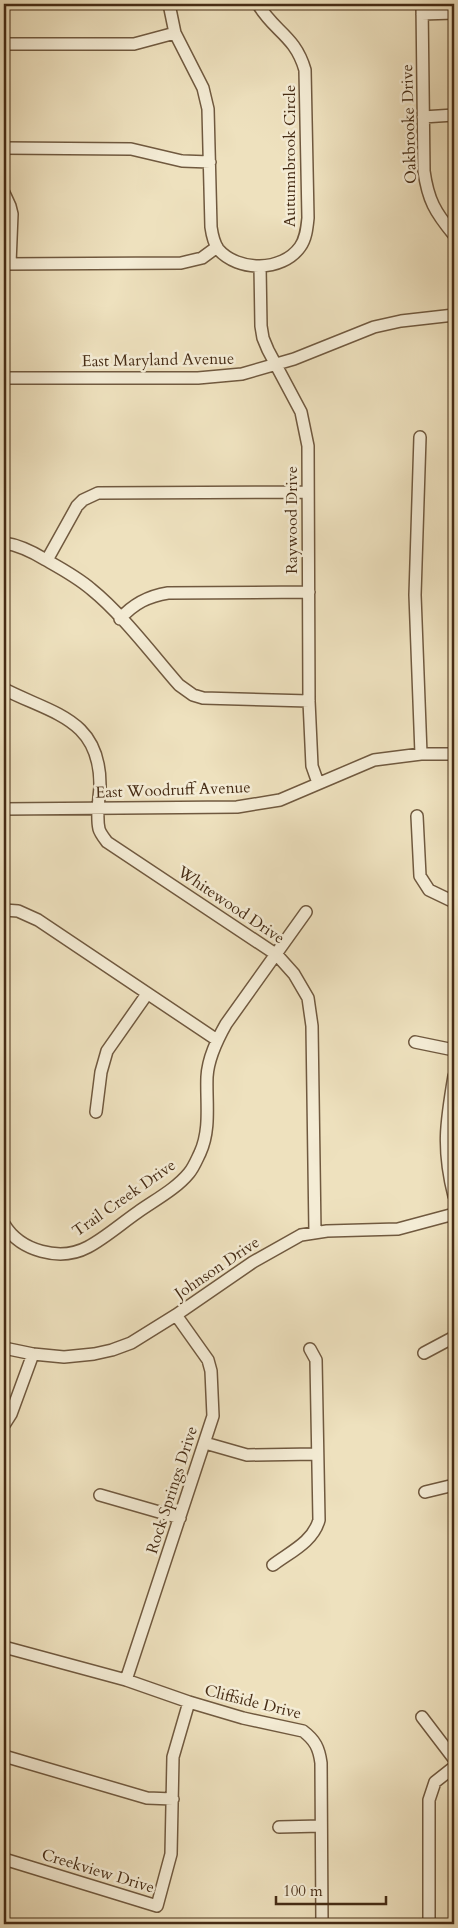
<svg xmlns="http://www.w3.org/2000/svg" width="458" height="1928" font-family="Cardo,serif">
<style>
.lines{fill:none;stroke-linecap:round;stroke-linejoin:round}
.minor-casing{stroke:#70593f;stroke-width:14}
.minor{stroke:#f4ecd5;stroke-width:11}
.labels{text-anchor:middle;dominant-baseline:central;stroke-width:5;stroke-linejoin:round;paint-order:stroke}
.street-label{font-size:16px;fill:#462c15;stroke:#f4ecd5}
</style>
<rect width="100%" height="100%" fill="#eee1be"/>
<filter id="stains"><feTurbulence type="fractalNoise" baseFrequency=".004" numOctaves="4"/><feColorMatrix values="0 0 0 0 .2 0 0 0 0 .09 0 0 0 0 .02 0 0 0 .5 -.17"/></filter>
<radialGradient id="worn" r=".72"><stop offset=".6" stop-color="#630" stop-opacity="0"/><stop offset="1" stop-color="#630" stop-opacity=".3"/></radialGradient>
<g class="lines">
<g class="minor-casing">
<path id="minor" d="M 169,4 L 175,33 L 203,88 L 208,109 L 211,227 C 212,234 214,243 218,249 C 238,272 282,272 300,247 C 306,239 307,228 308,218 L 305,70 C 295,35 273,31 258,4
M 422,4 L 424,171 C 428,200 435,212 454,235
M 422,14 L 454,13
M 4,44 L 134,44 L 175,33
M 423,117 L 454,115
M 4,148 L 131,149 L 182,161 L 210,162
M 4,193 L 10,206 L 12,214 L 10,264
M 4,264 L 181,263 L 202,258 L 217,247
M 260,266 L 261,326 L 263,338 L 268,350 L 301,412 L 308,446 L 309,701 L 312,766 L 318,783
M 4,378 L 198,378 L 242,374 L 294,359 L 374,327 L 401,321 L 454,315
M 420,437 L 415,595 L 421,754
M 4,543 C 19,545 33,552 46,560 C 62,569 77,577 91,589 C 122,614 152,654 179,685 L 193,695 L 203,698 L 309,701
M 47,560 L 77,506 L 83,500 L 98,493 L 308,492
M 120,619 C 134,603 149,596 168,593 L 309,592
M 4,689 C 52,714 101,718 100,787 C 99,800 96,816 99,829 C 100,833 104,838 107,842 L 277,955 L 294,974 L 308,998 L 312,1026 L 315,1233
M 4,809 L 237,807 L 280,800 L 374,760 L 421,754 L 454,754
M 417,816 L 420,876 L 429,890 L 454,902
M 4,910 L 18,911 L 38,920 L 217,1040
M 415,1042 L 454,1050
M 454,1076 C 446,1123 442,1149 454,1196
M 96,1112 L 101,1072 L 107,1051 L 147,994
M 4,1224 C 20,1251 60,1262 88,1247 C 105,1238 122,1223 138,1212 C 155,1200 176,1189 189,1173 C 194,1167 197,1159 200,1153 C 211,1129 206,1102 207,1077 C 208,1058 217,1040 226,1024 L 306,912
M 4,1348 L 33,1354 L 64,1357 L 94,1354 L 112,1350 L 131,1343 L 176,1315 L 253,1262 L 301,1235 L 327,1231 L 398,1229 L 454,1214
M 424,1353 L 454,1337
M 4,1425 L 11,1414 L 33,1354
M 205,1443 L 247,1455 L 316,1454
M 425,1492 L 454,1485
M 100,1495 L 180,1518
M 273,1565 C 290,1552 313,1542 319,1520 L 316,1360 L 310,1349
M 4,1647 L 126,1680 L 189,1702 L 243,1718 L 303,1731 C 315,1740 319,1748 321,1763 L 322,1924
M 126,1680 L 213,1416 L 211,1371 L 208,1360 L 176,1315
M 422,1717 L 454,1759
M 4,1756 L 147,1798 L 173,1799
M 279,1827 L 321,1826
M 4,1859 L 157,1906 L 171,1854 L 173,1757 L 189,1702
M 429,1924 L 429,1800 L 435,1782 L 454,1767"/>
</g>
<use href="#minor" class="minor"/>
</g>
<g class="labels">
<g class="street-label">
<text transform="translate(409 124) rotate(-92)">Oakbrooke Drive</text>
<text transform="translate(290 156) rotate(-90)">Autumnbrook Circle</text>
<text transform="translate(158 360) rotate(-1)">East Maryland Avenue</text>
<text transform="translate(292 520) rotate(-90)">Raywood Drive</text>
<text transform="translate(173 790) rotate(-2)">East Woodruff Avenue</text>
<text transform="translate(231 905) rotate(34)">Whitewood Drive</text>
<text transform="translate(124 1198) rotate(-35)">Trail Creek Drive</text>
<text transform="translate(217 1268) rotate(-34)">Johnson Drive</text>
<text transform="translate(172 1490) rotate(-72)">Rock Springs Drive</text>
<text transform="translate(253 1702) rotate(14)">Cliffside Drive</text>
<text transform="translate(98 1871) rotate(17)">Creekview Drive</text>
</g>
</g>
<rect width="458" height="1928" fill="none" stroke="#eee1be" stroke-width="20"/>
<rect x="5" y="5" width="448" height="1918" fill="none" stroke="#462c15" stroke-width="2.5"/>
<rect x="10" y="10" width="438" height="1908" fill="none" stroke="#462c15"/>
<path d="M276 1896v8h110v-8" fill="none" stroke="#462c15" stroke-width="2.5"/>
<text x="283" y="1896" font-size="15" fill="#462c15" stroke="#f4ecd5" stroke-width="4" paint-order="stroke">100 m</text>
<rect width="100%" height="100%" filter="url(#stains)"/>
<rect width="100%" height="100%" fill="url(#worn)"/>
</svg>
